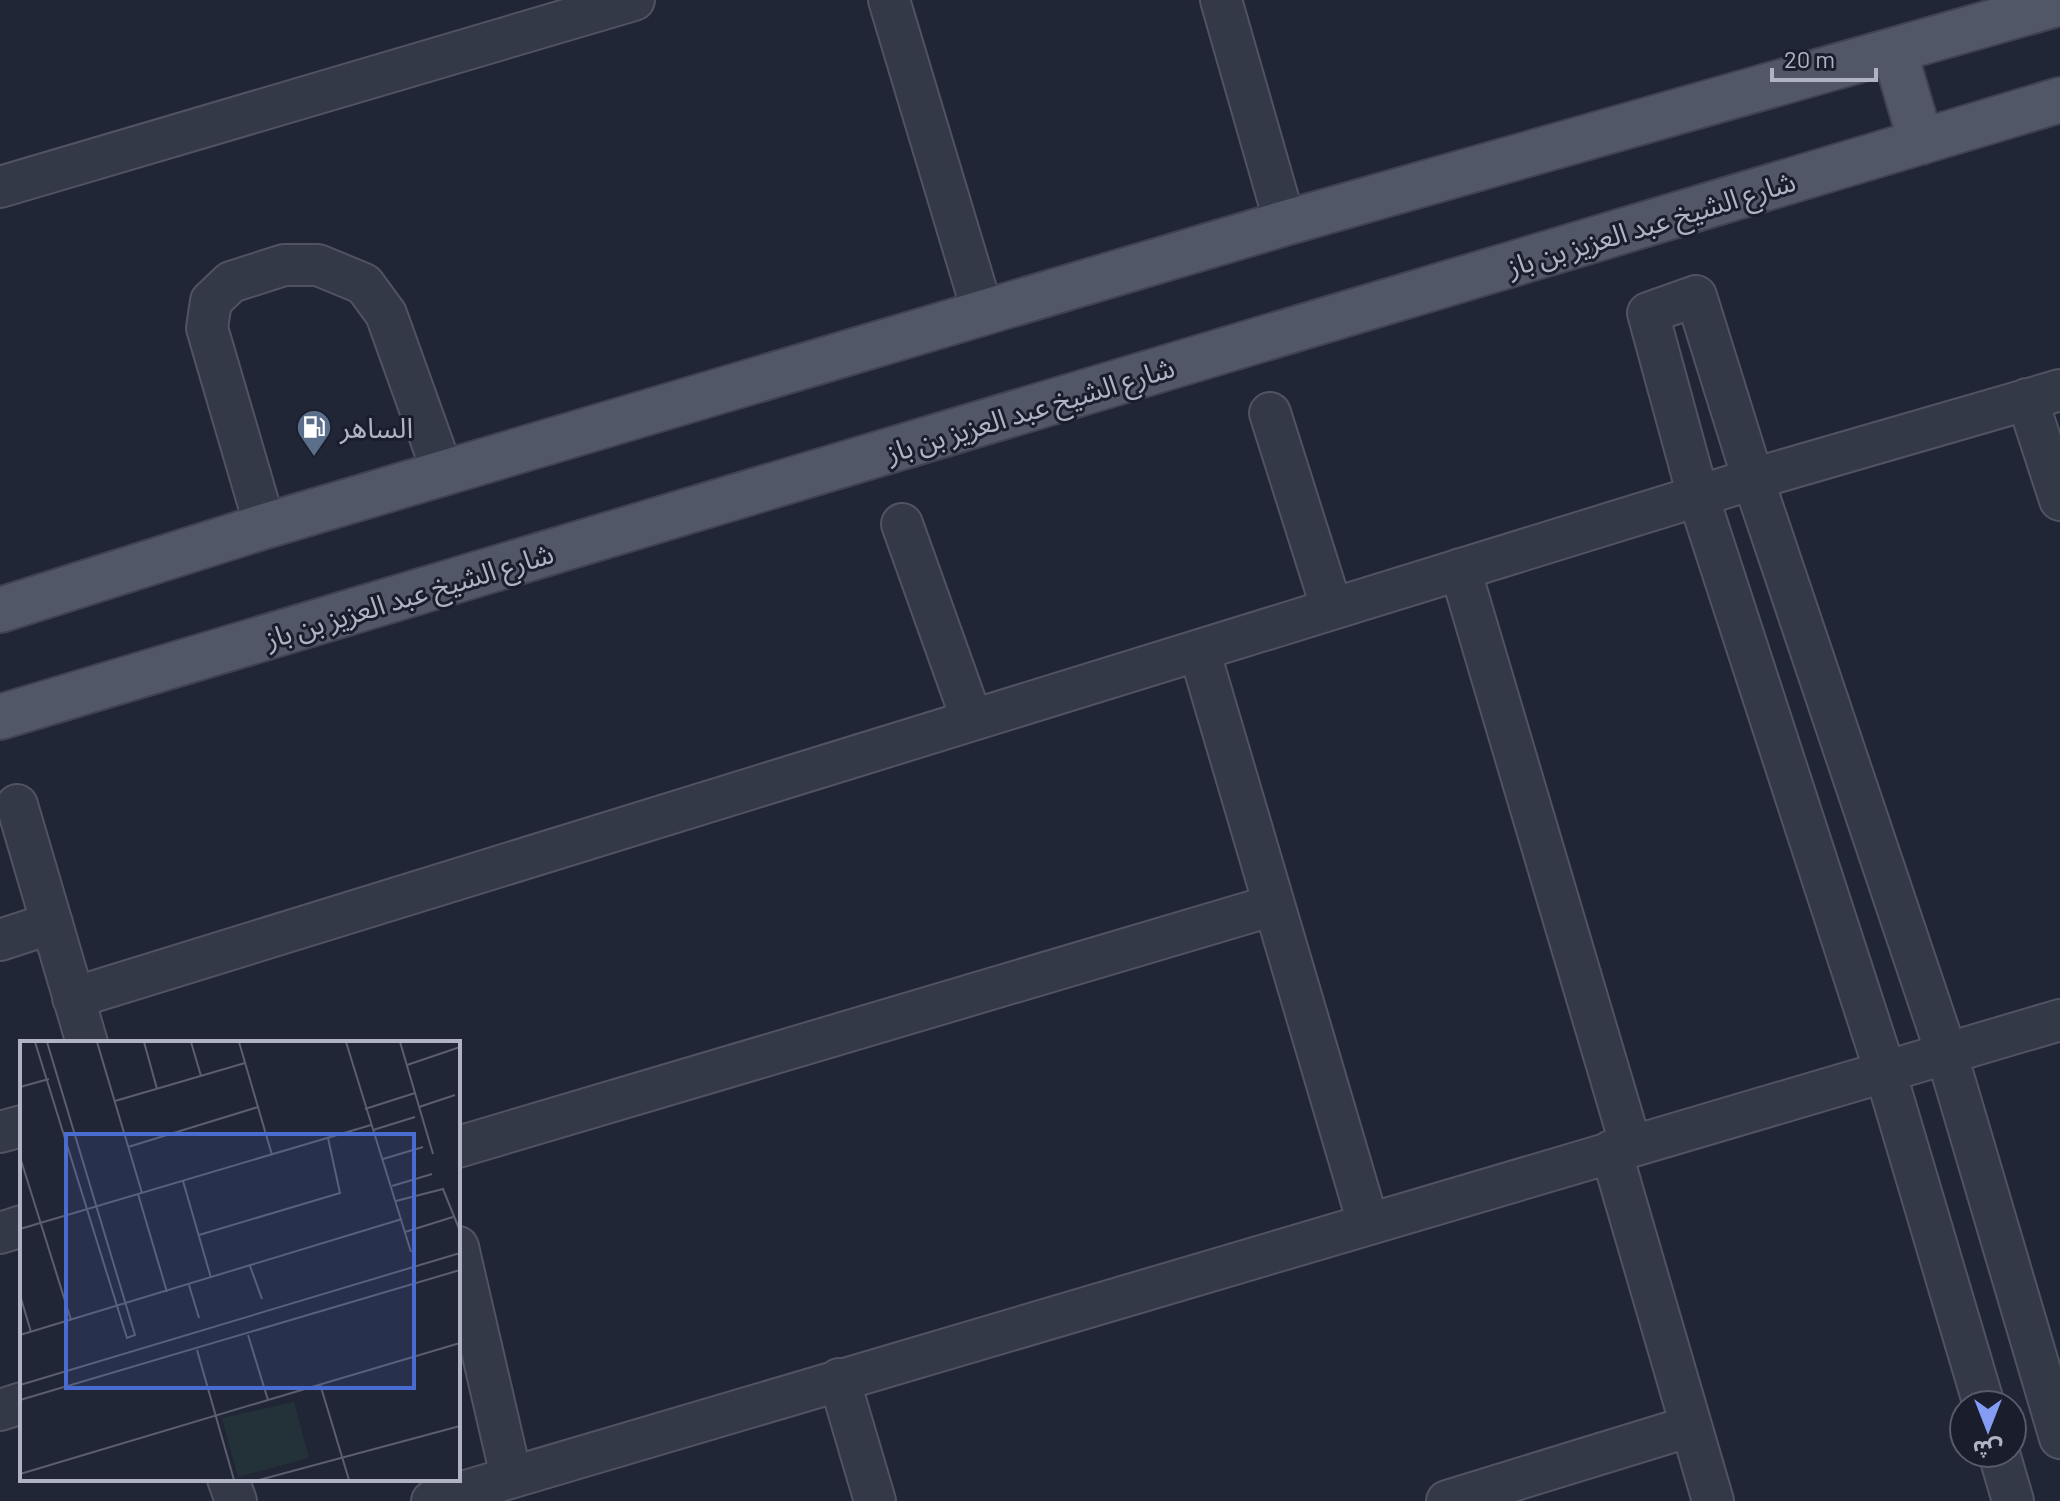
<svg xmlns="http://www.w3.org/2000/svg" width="2060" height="1501" font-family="Barlow,'Noto Sans Arabic',sans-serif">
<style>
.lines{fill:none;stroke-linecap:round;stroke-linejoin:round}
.minor-casing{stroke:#4f5362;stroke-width:44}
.major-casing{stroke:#3e4251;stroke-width:48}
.minor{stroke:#343947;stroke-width:40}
.major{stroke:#525767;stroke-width:44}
.labels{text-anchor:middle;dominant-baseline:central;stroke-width:6;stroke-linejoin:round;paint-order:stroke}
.street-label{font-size:28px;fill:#afb3c4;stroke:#1a1e2c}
.poi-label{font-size:28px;fill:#afb3c4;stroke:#1a1e2c;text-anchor:start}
.inset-road{fill:none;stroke:#5a5e6f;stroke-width:2}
.view{fill:#496cd2;fill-opacity:0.15;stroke:#496cd2;stroke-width:4}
.inset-edge{fill:none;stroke:#afb3c4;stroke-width:4}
</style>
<rect width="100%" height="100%" fill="#212637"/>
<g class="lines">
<g class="minor-casing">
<path id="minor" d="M 889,0 L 983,313
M 1221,0 L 1285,223
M 0,187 L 634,0
M 2027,399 L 2060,500
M 1270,413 L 1332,609
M 902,524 L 972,720
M 265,526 L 207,328 L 211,301 L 231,282 L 284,265 L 318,265 L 364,284 L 386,314 L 443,473
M 1460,569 L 1631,1146
M 1199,650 L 1368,1223
M 17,805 L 87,1043
M 0,940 L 52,923
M 73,998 L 1753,479 L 2060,390
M 0,1132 L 22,1126
M 458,1147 L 1274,905
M 1611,1151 L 1713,1501
M 0,1233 L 22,1226
M 458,1247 L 511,1476
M 839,1379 L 875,1501
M 1984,1405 L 1885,1071 L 1698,496 L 1648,313 L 1696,296 L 1753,479 L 1947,1055 L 2060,1438
M 0,1410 L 22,1403
M 1999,1453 L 2013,1501
M 228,1479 L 236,1501
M 432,1501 L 2060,1020
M 1447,1501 L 1691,1426"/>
</g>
<g class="major-casing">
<path id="major" d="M 1894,50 L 1921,142
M 0,610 L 265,526 L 1285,223 L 2060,3
M 0,717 L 2060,100"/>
</g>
<use href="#minor" class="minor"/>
<use href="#major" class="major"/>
</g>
<defs>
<g id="fuel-pin" transform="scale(1.8)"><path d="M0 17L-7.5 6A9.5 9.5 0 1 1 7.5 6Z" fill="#5c6f8a" stroke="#1a1e2c"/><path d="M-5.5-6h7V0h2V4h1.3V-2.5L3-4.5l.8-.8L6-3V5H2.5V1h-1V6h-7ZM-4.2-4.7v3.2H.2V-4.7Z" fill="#fff"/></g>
</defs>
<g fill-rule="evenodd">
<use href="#fuel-pin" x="314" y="427"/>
</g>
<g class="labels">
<g class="street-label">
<text transform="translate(1651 223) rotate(-17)">شارع الشيخ عبد العزيز بن باز</text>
<text transform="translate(1030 409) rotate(-17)">شارع الشيخ عبد العزيز بن باز</text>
<text transform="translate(409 595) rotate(-17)">شارع الشيخ عبد العزيز بن باز</text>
</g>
<g class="poi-label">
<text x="340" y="427">الساهر</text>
</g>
</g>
<g transform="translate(20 1041)">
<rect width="440" height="440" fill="#212637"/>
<path d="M 274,361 L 289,417 L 218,436 L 202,377 Z" fill="#233238"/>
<path class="inset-road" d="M 15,1 L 107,297 L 115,294 L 27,1M 77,1 L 122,152M 124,1 L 137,48M 171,1 L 181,35M 219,1 L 252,114M 326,1 L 391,211M 380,1 L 413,113M 387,24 L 440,6M 0,46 L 29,38M 95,60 L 225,22M 399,66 L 435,54M 345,68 L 395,52M 353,89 L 395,76M 108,106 L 238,66M 0,116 L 51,279M 363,118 L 403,106M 163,140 L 191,237M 372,145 L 412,133M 118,153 L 147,251M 376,160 L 423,148 L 440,190M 0,188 L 351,84M 385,191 L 433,176M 179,194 L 320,152 L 308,97M 230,225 L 242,258M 169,244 L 179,277M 0,254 L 11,291M 0,294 L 382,178M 228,294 L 248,359 L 440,302M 177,309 L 214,439M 300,343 L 329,439M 0,344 L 440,212M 0,359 L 440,229M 0,433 L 248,359M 239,439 L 440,385"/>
<path class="view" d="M 46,93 L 394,93 L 394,347 L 46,347 Z"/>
<rect width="440" height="440" class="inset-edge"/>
</g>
<g transform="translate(1988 1429) rotate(180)"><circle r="38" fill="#1a1e2c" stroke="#565a69" stroke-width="2"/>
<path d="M0-6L14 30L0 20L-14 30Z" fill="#849cf4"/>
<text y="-12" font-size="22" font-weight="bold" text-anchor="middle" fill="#afb3c4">ش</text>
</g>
<path d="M1772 68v12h104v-12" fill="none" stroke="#afb3c4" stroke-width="4"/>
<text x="1784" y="68" font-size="24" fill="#afb3c4" stroke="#1a1e2c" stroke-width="6" paint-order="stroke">20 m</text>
</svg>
